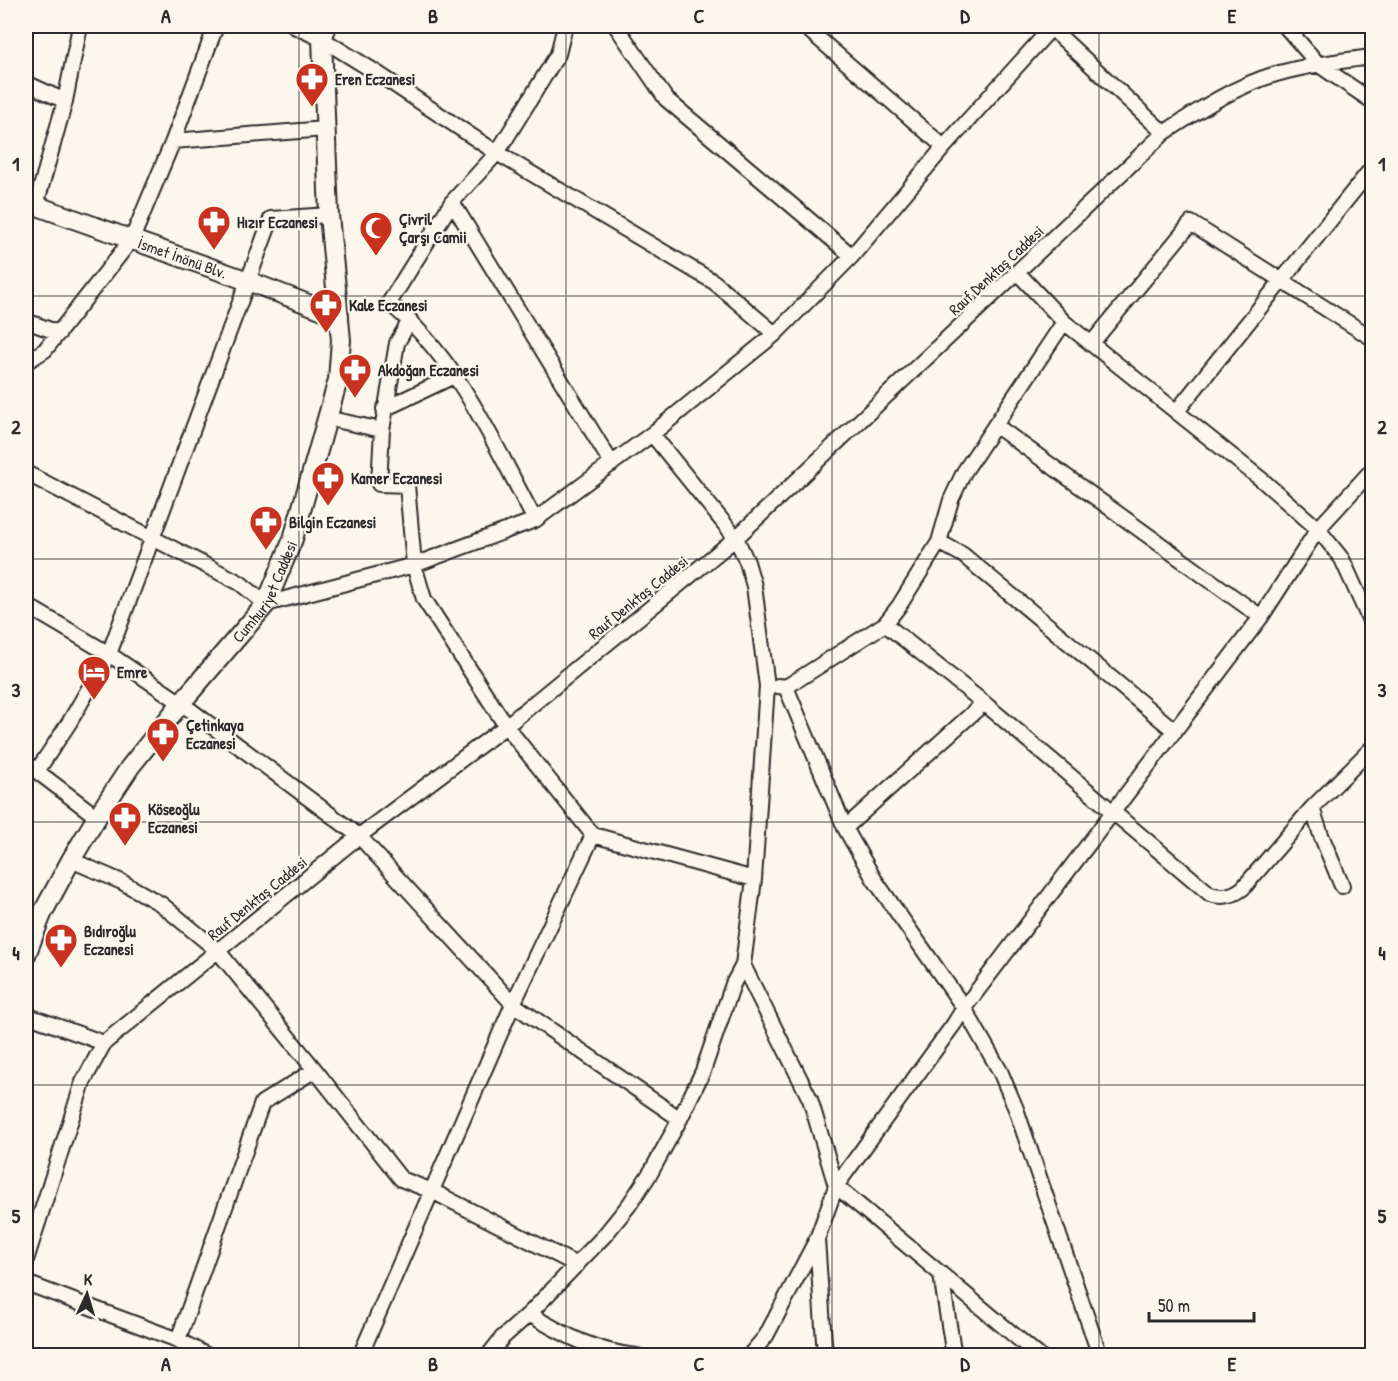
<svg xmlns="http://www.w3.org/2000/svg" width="1398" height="1381" font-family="'Patrick Hand',sans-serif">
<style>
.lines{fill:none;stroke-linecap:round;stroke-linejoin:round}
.minor-casing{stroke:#2b2b2b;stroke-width:18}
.major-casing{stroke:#2b2b2b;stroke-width:22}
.minor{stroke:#fbf7ec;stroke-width:14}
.major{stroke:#fbf7ec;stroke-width:18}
.grid{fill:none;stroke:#2b2b2b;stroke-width:1.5;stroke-opacity:0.55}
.labels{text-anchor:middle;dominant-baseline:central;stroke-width:4.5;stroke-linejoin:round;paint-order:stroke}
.poi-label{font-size:16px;font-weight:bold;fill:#2b2b2b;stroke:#fbf7ec;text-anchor:start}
.street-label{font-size:16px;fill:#2b2b2b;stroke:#fbf7ec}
.neatline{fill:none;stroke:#2b2b2b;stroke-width:2}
.grid-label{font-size:20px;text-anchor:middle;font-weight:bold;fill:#2b2b2b}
</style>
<rect width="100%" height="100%" fill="#fbf7ec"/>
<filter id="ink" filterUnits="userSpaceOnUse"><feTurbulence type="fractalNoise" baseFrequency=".0167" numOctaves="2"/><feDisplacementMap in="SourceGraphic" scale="12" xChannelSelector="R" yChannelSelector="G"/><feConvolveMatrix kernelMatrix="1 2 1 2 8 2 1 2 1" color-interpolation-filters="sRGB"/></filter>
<g filter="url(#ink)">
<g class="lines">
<g class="minor-casing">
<path id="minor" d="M 294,26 L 322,39 L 377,73 L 497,153 L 714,282 L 775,334
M 616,26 L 666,99 L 852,256
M 804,26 L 944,147
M 1049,26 L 1164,133
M 1285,26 L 1319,65 L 1372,101
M 26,83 L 65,101
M 173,141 L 325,129
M 452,202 L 612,464
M 36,205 L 65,101 L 80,26
M 1018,273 L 1064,322 L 1262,480 L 1318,529 L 1342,559 L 1372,625
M 410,320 L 397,343 L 382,430 L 379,484 L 407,485 L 414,565 L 424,599 L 506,726 L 593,835 L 754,879
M 26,321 L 59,333
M 1091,344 L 1191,223 L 1372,338
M 26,362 L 45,350 L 132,239 L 173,141 L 216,26
M 384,409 L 456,375
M 1177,411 L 1372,168
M 326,418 L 382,430
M 995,425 L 1261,617
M 26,473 L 240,583 L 266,604 L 414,565 L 535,520 L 652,434 L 775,334 L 852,256 L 944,147 L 1053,26
M 535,520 C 494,444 458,358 389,303 L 452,202 L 497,153 L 558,54 L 565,26
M 939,542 L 963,555 L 1175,731
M 26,605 L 109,654 L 181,703 L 359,836 L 513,1004 L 680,1119
M 885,624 L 984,703 L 1210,894 C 1223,898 1233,896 1243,888 L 1312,808 L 1372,748
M 778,686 L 786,687 L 885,624 L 899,606 L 939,542 L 951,500 L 964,472 L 1064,322
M 786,687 L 845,828 L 874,879 L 964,1008 L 1000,1071 L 1016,1109 L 1100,1356
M 26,763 L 97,817
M 37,771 L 69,723 L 109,654 L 271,219 L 329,215
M 1312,808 L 1321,835 L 1342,886
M 845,828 L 984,703
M 71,860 L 122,882 L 161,904 L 218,951 L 315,1070 L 401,1179 L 432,1191 L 577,1265
M 743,965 L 810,1099 L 836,1186 L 1039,1356
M 26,1015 L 104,1043
M 817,1239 L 825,1356
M 26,1260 L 83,1082 L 104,1043 L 359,836 L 506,726 L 736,538 L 1164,133 C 1199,110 1235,86 1276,74 C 1307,65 1340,61 1372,57
M 941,1275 L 954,1356
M 26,1283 L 178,1340 L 208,1356
M 529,1314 C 564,1335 596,1352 637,1356
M 178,1340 L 262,1103 L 315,1070
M 360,1356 L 513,1004 L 593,835
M 488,1356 L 502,1338 L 529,1314 L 604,1236 L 629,1205 L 651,1172 L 680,1119 L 703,1071 L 733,984 L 743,965 L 754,879 L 767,686 L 754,586 L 747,562 L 736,538 L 652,434
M 749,1356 L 766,1336 L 817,1239 L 836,1186 L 954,1024 L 964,1008 L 1261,617 L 1318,529 L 1372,470"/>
</g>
<g class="major-casing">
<g id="major">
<path id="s1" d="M 26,202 L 248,281 L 339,316"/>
<path id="s2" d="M 26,955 L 42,914 L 71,860 L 97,817 L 130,767 L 181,703 L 266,604 L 293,539 L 338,380 L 341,340 L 329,215 L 322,39 L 327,26"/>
</g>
</g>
<use href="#minor" class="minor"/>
<use href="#major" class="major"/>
</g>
</g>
<path class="grid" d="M 299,26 L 299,1356M 566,26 L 566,1356M 832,26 L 832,1356M 1099,26 L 1099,1356M 26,296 L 1372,296M 26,559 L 1372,559M 26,822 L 1372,822M 26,1085 L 1372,1085"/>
<defs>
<g id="pharmacy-pin" transform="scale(1.725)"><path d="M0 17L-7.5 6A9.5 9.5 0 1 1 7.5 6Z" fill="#c8321e" stroke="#fbf7ec"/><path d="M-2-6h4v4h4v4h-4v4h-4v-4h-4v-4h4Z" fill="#fff"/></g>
<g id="mosque-pin" transform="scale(1.725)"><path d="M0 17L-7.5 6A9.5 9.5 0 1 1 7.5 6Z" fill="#c8321e" stroke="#fbf7ec"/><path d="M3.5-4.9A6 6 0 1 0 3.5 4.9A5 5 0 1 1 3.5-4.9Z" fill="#fff"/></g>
<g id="hotel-pin" transform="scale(1.725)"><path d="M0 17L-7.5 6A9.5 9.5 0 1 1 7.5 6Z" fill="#c8321e" stroke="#fbf7ec"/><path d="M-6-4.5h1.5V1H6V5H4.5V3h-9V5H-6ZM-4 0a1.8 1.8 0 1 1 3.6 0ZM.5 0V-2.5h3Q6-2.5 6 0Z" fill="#fff"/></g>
</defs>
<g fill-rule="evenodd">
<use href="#pharmacy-pin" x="312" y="79"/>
<use href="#pharmacy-pin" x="214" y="222"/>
<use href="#mosque-pin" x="376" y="228"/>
<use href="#pharmacy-pin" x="326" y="305"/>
<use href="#pharmacy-pin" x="355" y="370"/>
<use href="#pharmacy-pin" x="328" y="478"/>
<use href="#pharmacy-pin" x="266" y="522"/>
<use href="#hotel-pin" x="94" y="672"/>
<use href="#pharmacy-pin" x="163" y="734"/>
<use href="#pharmacy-pin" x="125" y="818"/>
<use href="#pharmacy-pin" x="61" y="940"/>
</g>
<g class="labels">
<g class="poi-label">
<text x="335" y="79">Eren Eczanesi</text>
<text x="399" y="219">Çivril<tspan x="399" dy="18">Çarşı Camii</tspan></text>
<text x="237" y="222">Hızır Eczanesi</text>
<text x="349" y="305">Kale Eczanesi</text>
<text x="378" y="370">Akdoğan Eczanesi</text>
<text x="351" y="478">Kamer Eczanesi</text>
<text x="289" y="522">Bilgin Eczanesi</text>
<text x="117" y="672">Emre</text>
<text x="186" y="725">Çetinkaya<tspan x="186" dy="18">Eczanesi</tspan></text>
<text x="148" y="809">Köseoğlu<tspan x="148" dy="18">Eczanesi</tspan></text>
<text x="84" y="931">Bıdıroğlu<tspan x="84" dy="18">Eczanesi</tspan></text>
</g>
<g class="street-label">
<text stroke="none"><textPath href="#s1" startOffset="166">İsmet İnönü Blv.</textPath></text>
<text transform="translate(996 270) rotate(-43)">Rauf Denktaş Caddesi</text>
<text stroke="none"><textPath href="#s2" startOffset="438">Cumhuriyet Caddesi</textPath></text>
<text transform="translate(638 597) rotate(-39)">Rauf Denktaş Caddesi</text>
<text transform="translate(257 898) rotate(-39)">Rauf Denktaş Caddesi</text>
</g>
</g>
<rect width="1398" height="1381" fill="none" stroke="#fbf7ec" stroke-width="66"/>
<g transform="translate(87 1294) rotate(4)" stroke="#fbf7ec" stroke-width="4.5" paint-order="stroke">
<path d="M0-4.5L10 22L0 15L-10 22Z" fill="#2b2b2b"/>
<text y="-9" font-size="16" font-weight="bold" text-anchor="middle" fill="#2b2b2b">K</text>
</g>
<path d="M1149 1312v9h105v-9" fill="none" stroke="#2b2b2b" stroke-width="3"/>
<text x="1158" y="1312" font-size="18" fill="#2b2b2b" stroke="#fbf7ec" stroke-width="4.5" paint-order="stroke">50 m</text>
<rect x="33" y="33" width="1332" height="1315" class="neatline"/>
<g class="grid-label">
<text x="166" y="23">A</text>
<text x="433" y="23">B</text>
<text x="699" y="23">C</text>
<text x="965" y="23">D</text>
<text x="1232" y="23">E</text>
<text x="16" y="171">1</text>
<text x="1382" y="171">1</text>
<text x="16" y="434">2</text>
<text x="1382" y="434">2</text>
<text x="16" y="697">3</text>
<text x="1382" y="697">3</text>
<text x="16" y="960">4</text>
<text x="1382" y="960">4</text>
<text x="16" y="1223">5</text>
<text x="1382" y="1223">5</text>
<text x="166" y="1371">A</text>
<text x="433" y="1371">B</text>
<text x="699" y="1371">C</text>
<text x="965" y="1371">D</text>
<text x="1232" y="1371">E</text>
</g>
</svg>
